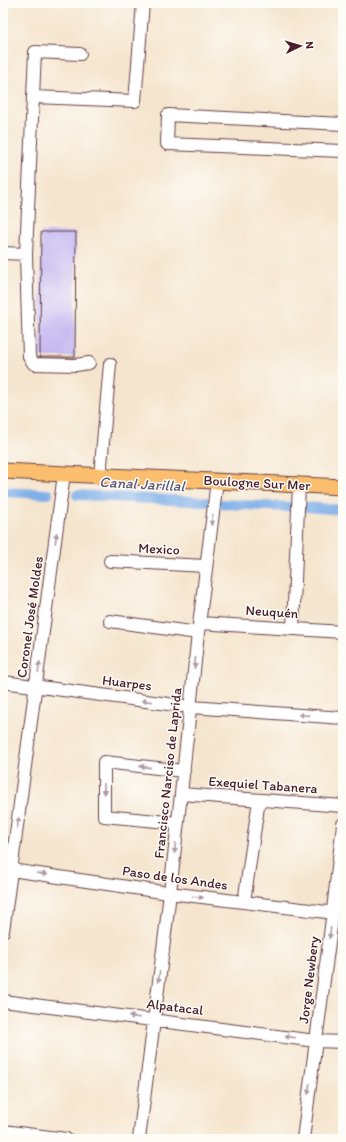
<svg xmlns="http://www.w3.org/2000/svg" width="346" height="1142" font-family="Itim,sans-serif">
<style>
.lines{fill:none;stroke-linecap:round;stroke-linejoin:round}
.canal{stroke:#7daee8;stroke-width:10}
.building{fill:#c1b4f0}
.minor-casing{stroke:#643d43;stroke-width:14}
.major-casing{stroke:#643d43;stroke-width:17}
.minor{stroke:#fff;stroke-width:12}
.major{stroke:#fbbe6e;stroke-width:15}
.oneway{fill:#ae9aa0}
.labels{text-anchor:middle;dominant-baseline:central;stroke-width:3;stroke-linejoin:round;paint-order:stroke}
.street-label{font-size:14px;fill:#4a1f2b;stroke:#fdfcf7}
.water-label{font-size:15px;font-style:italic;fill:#5e5877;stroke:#fdfcf7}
</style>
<rect width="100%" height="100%" fill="#fdfcf7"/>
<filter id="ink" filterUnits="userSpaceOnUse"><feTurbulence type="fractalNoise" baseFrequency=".025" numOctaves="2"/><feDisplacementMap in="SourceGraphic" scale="8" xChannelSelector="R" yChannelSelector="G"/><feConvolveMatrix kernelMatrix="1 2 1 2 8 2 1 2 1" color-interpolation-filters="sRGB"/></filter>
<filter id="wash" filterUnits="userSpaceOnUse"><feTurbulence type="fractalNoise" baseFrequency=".012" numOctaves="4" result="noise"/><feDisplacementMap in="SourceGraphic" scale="16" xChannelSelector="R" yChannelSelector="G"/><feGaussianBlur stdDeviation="0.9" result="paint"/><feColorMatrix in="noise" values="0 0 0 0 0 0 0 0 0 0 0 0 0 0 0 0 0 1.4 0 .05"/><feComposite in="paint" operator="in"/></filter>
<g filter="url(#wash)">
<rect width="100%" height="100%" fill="#f5e5ce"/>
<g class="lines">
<path class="canal" d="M 3,492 L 48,494
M 77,495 L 206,502
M 222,504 L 292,507
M 306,507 L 343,510"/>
</g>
<g id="blocks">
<path class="building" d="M 41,232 L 76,232 L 75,357 L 40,357 Z"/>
</g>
</g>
<g filter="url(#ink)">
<use href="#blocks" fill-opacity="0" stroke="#643d43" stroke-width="1"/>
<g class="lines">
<g class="minor-casing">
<path id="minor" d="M 80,54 L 35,52 L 26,254 L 29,357 L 34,364 L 76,365 L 89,363
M 33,97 L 135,101 L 143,3
M 343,124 L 168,115 L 167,144 L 343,151
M 3,253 L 26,254
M 100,476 L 110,364
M 110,561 L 206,566
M 110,621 L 198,633
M 199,623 L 343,632
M 293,628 L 299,485
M 3,682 L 191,707 L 343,718
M 181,794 L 343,806
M 178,823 L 104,816 L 104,762 L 184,771
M 4,869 L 169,893 L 343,914
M 244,902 L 259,800
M 3,931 L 64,474
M 3,1001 L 316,1041 L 343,1042
M 3,1131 L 66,1139
M 139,1139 L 168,910 L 181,794 L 198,633 L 217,481
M 303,1139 L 331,927 L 343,824"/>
</g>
<g class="major-casing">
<path id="major" d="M 3,471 L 343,487"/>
</g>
<use href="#minor" class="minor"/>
<use href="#major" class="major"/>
</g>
<defs><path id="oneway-solid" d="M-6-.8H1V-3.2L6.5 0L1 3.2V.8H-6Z"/></defs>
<g class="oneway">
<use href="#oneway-solid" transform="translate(212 520) rotate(97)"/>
<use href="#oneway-solid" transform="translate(56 538) rotate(-82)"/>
<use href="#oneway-solid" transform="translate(195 663) rotate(96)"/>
<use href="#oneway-solid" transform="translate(39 667) rotate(-82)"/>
<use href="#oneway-solid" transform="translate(147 701) rotate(-173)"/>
<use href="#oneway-solid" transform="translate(304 715) rotate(-176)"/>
<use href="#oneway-solid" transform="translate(145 767) rotate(-174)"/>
<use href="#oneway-solid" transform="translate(104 789) rotate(90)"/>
<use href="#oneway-solid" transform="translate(18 823) rotate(-82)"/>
<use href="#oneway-solid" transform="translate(175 848) rotate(96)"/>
<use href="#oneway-solid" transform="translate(42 874) rotate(9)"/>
<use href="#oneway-solid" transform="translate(198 897) rotate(7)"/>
<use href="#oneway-solid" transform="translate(330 933) rotate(97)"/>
<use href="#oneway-solid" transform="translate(159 977) rotate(97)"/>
<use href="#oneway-solid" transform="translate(134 1017) rotate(-173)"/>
<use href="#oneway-solid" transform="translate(290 1037) rotate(-173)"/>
<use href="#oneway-solid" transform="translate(309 1089) rotate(98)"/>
</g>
</g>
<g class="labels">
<g class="street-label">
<text transform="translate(257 483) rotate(3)">Boulogne Sur Mer</text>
<text transform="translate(159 549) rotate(3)">Mexico</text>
<text transform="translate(272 612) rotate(4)">Neuquén</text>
<text transform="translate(30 617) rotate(-82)">Coronel José Moldes</text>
<text transform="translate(127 683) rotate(7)">Huarpes</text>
<text transform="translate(168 773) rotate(-84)">Francisco Narciso de Laprida</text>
<text transform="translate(263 785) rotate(4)">Exequiel Tabanera</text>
<text transform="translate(175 878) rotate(8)">Paso de los Andes</text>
<text transform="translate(309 980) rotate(-83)">Jorge Newbery</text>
<text transform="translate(175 1007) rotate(7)">Alpatacal</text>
</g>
<g class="water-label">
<text transform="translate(142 484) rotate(3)">Canal Jarillal</text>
</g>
</g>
<rect width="346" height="1142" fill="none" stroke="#fdfcf7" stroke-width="16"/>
<g transform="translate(300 46) rotate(85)" stroke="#fdfcf7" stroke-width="3" paint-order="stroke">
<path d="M0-3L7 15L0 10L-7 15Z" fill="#4a1f2b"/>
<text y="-6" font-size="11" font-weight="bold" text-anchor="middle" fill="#4a1f2b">N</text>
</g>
</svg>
